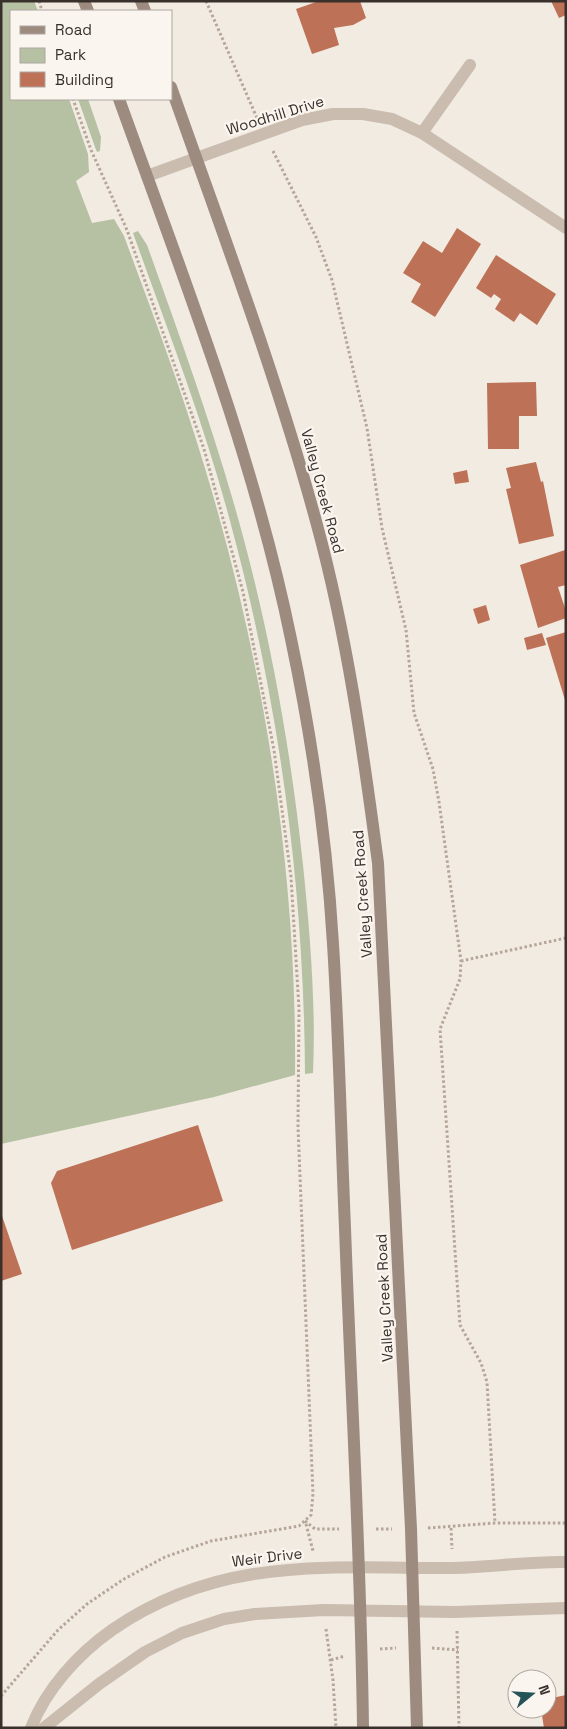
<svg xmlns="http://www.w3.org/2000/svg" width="567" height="1729" font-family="'Space Grotesk',sans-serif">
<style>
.green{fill:#b6c0a3}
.building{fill:#bd7156}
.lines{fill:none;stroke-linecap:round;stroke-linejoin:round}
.path{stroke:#b6a699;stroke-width:3;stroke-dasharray:2.5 2.5;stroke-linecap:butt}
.minor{stroke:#cabcae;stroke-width:12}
.tertiary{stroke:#cabcae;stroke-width:12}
.secondary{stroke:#9d8b80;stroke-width:12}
.labels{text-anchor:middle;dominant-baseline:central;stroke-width:4.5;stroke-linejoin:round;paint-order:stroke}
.street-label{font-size:15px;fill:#39302c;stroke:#faf5ef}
</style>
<rect width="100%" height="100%" fill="#f2ebe2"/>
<path class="green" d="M 1,1 L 34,1 L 38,11 L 11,11 L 11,99 L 69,99 L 88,154 L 89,172 L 76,181 L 92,223 L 114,219 L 124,236 C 152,312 181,388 204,465 C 264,662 297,869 295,1075 L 214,1097 L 1,1144 Z
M 78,99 L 88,99 L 101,137 L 100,151 L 97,152 L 95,147 Z
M 138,231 L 147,245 C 178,331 209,417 234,504 C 268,622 290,743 303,865 C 310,933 316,1004 313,1073 L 305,1074 C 304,887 279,701 230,521 C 204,423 167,328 133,233 Z"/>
<path class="building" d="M 319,1 L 360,1 L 366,18 L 353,25 L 334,28 L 339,45 L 312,54 L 296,9 Z
M 551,1 L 566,1 L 566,15 L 559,18 Z
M 457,228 L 481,244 L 435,317 L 411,302 L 421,284 L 403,273 L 423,241 L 442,253 Z
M 496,255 L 556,294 L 537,325 L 520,313 L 514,322 L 495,309 L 501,299 L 494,294 L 491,298 L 476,288 Z
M 536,382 L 537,416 L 519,416 L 519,449 L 488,449 L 487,383 Z
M 536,462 L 541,482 L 543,481 L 554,536 L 519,544 L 506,489 L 511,488 L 506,468 Z
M 467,470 L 469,482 L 455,484 L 453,473 Z
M 565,550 L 566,585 L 558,587 L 566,611 L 566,618 L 538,628 L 520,565 Z
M 486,605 L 490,620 L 478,624 L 473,609 Z
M 566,632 L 566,700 L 565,700 L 546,638 Z
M 542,633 L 546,645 L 527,650 L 524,638 Z
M 198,1125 L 223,1201 L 72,1250 L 51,1183 L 57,1171 Z
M 1,1213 L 22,1274 L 1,1281 Z
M 566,1695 L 566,1728 L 544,1728 L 541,1709 L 547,1709 L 547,1699 Z"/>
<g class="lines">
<path class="path" d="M 39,1 L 42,11
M 206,1 L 257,118
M 273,151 L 316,237 L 332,280 L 367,428 L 382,528 L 406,630 L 414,713 L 433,769 L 439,802 L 461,961 L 460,979 L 440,1029 L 460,1325 L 481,1363 L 487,1382 L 495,1523
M 461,961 L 566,938
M 305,1521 L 315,1529 L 339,1529
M 306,1524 L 313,1551
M 428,1528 L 495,1523 L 566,1523
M 451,1528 L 452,1549
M 376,1529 L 392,1529
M 326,1629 L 333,1680 L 336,1728
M 457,1631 L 459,1728
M 432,1648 L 458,1650
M 380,1649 L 396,1648
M 331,1660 L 345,1656
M 1,1696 L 58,1630 L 87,1604 L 124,1579 L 165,1557 L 211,1541 L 299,1526 L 311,1515 L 313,1494 L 298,1127 L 299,1009 L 291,877 L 274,750 L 243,592 L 204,449 L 127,230 L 91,150 L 73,99"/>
<path class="minor" d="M 422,133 L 470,65
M 147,176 L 302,120 L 333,114 L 363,114 L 392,119 L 422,133 L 566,228"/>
<path class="tertiary" d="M 31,1728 C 46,1689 78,1654 112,1630 C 219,1556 326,1568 448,1568 C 487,1568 527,1561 566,1562
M 44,1728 L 99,1684 L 145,1652 L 182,1633 L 224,1619 L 255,1614 L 324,1610 L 455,1612 L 566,1608"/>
<path class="secondary" d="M 84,1 L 88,11
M 141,1 L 145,11
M 171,87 C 222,232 277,376 317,525 C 347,635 363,750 378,863 L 411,1529 L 417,1728
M 119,99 C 183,277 253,453 291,639 C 312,739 327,842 333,944 C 339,1039 341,1133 345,1228 C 351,1394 361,1561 363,1728"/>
</g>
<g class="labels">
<g class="street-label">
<text transform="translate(275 115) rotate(-17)">Woodhill Drive</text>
<text transform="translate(323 491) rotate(75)">Valley Creek Road</text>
<text transform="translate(362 894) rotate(-94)">Valley Creek Road</text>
<text transform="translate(384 1298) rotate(-93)">Valley Creek Road</text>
<text transform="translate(267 1557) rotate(-7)">Weir Drive</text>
</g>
</g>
<rect width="567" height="1729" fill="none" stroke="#39302c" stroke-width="5"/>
<rect x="10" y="10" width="162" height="90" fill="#faf5ef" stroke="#ada6a1"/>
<rect x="20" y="26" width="25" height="8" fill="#9d8b80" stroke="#ada6a1"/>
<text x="55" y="35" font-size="15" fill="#39302c">Road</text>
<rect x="20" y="48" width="25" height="15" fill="#b6c0a3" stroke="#ada6a1"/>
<text x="55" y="60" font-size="15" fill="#39302c">Park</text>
<rect x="20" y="72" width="25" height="15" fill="#bd7156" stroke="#ada6a1"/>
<text x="55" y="85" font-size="15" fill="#39302c">Building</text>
<g transform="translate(532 1694) rotate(72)"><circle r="24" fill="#faf5ef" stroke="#ada6a1"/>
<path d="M0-4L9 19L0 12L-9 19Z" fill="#245358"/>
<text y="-8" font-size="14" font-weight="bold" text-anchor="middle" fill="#39302c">N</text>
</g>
</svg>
